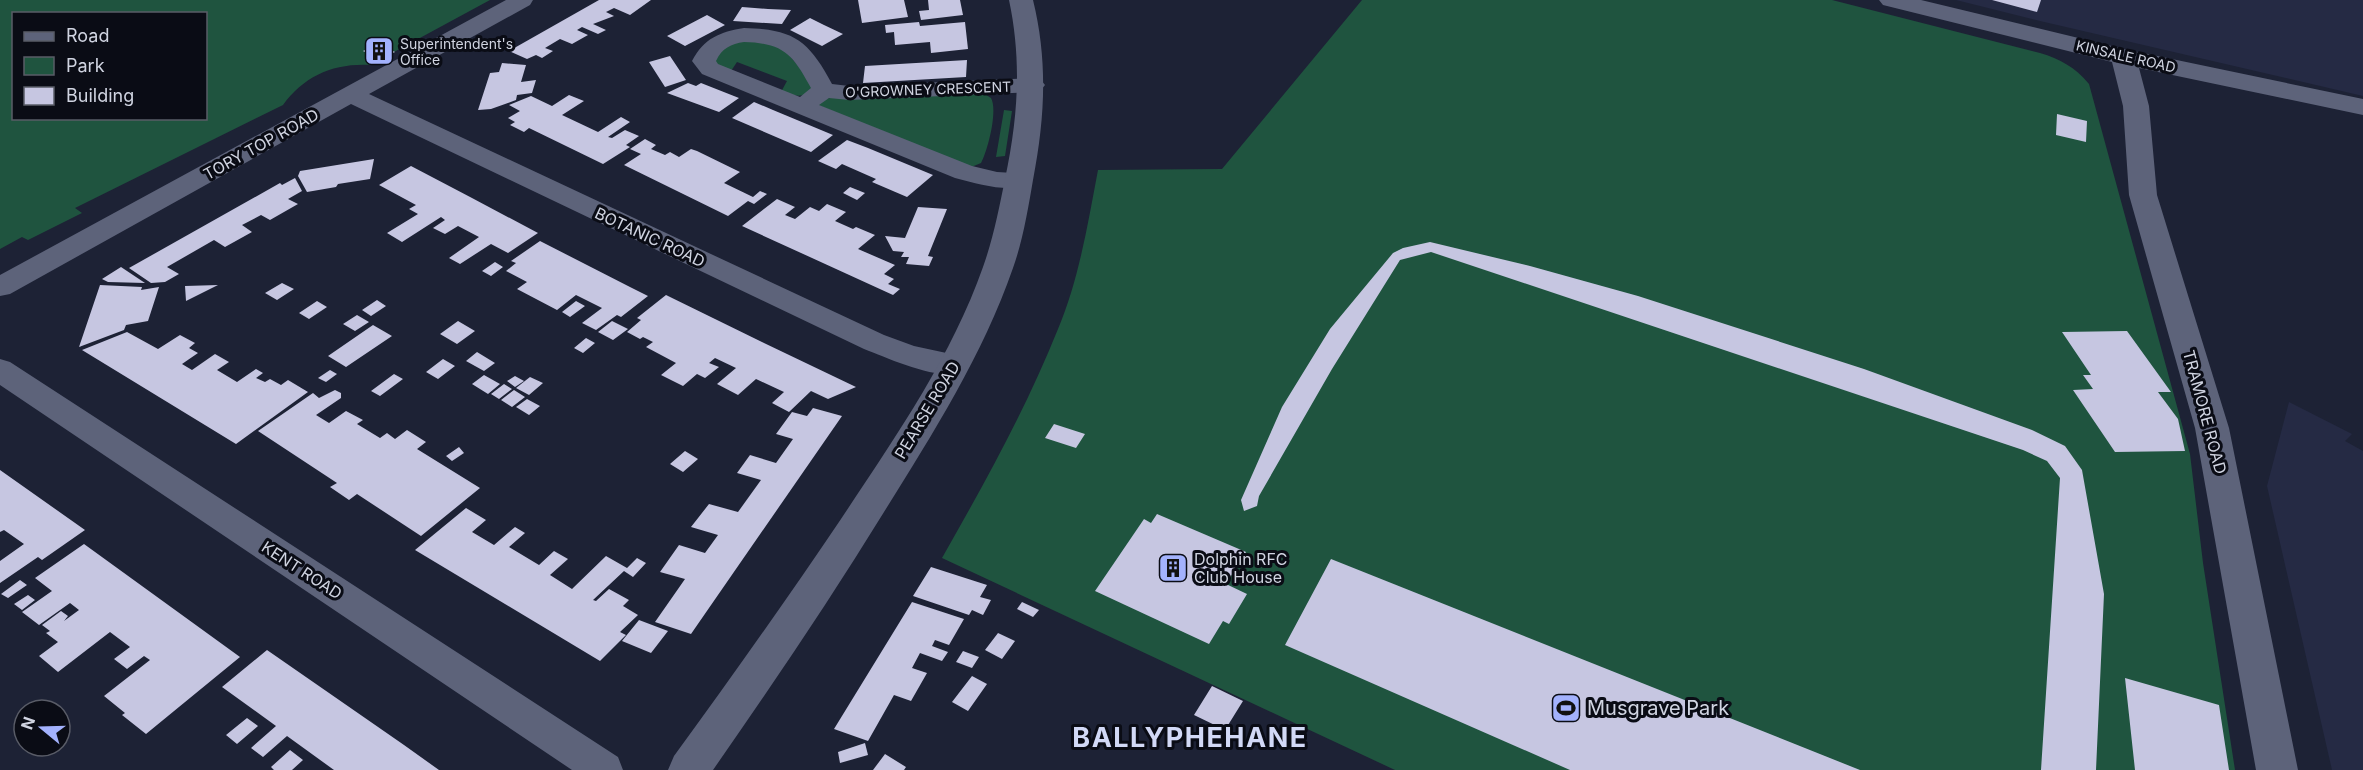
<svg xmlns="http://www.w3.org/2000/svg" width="2363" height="770" font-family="Inter,sans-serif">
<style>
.built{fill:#252a44}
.green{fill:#1f543f;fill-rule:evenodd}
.building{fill:#c6c6e1}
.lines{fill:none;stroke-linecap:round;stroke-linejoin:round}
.street{fill:#5d637a;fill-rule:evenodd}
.secondary{fill:#5d637a;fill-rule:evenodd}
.labels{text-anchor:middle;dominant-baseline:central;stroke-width:6;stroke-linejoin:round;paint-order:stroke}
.far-poi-label{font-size:14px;fill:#d0d4e1;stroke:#0a0c15;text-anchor:start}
.far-street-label{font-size:14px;fill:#d0d4e1;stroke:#0a0c15}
.street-label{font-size:16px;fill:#d0d4e1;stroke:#0a0c15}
.poi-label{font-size:16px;fill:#d0d4e1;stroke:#0a0c15;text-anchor:start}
.near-poi-label{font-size:20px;fill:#d0d4e1;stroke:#0a0c15;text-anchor:start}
.near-district-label{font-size:27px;font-weight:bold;letter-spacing:1.5px;fill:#d2d9f6;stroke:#0a0c15}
</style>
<rect width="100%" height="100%" fill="#1d2235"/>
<path class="built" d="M 1956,0 L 2363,0 L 2363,96 L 2040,21 Z
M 2289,402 L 2352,434 L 2345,441 L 2363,451 L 2363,770 L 2332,770 L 2267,486 Z"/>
<path class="green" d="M 0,0 L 490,0 L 370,65 C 334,63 304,76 283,105 L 75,208 L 82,213 L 28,240 L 22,237 L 0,249 ZM 14,14 L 206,14 L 206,118 L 14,118 Z
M 1362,0 L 1832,0 L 2040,53 C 2060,59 2075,67 2089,84 L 2190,454 L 2203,563 L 2235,770 L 1395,770 L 942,558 C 984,484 1026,409 1058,329 C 1079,279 1088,223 1098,170 L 1222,169 Z
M 739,40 L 780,44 L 814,85 C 806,100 795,96 781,92 L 787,81 L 737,62 L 731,71 L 715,64 L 715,55 L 720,50 Z
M 983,93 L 991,98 C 998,110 988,150 981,163 L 969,168 L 818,105 L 823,99 L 830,98 Z
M 1004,110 L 1012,111 L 1005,156 L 996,157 Z"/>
<path class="building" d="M 599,0 L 651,0 L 630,15 L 614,8 L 606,12 L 614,16 L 593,24 L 606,30 L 598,34 L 582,27 L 577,30 L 588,35 L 572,44 L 560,39 L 545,48 L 553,51 L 542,58 L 536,55 L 527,59 L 509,51 Z
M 858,0 L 904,0 L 908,17 L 862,23 Z
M 928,0 L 960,0 L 963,15 L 921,20 L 919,11 L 929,10 Z
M 1992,0 L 2041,0 L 2037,12 Z
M 742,7 L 768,9 L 791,10 L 782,24 L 733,21 Z
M 707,15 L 725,25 L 685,46 L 667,36 Z
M 810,18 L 824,25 L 843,34 L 822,46 L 790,30 Z
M 919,22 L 920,26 L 965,22 L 968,49 L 931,53 L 930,42 L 895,45 L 894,32 L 886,33 L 885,25 Z
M 379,43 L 395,52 L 379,60 L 363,51 Z
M 670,56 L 686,80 L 665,87 L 649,62 Z
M 967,60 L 966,77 L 863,83 L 865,66 Z
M 502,63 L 526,65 L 521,82 L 536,80 L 532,93 L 517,95 L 516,100 L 491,109 L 478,110 L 490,73 L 499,72 Z
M 688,83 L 696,86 L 701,83 L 739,98 L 719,112 L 667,93 Z
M 569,95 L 584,101 L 562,115 L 598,132 L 621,117 L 630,122 L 608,137 L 612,138 L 625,130 L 639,136 L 626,145 L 630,147 L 603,164 L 529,128 L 524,132 L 510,125 L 515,122 L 508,118 L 520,111 L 509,105 L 531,96 L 552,106 Z
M 754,102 L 773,110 L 833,135 L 811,152 L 732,118 Z
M 2057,114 L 2087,121 L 2086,142 L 2056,135 Z
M 645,139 L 656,145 L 651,149 L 665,155 L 670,152 L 679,157 L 691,149 L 697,151 L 740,172 L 724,183 L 753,197 L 760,191 L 767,194 L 754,204 L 748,201 L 728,216 L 624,165 L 641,154 L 630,149 Z
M 847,140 L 868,148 L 933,175 L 907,197 L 872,182 L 876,179 L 842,164 L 836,169 L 818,161 Z
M 374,159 L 370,179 L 338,184 L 336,187 L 307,192 L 298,176 L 300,171 Z
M 411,166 L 472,198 L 538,233 L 508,253 L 491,244 L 460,264 L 449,258 L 479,237 L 458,226 L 445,234 L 433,228 L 445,220 L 441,217 L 402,242 L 387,233 L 418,214 L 409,209 L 416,205 L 379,185 Z
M 295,178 L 302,191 L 288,199 L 298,204 L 270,220 L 261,215 L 242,225 L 252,232 L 225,247 L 214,240 L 167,267 L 179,274 L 165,282 L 151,283 L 129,268 L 280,183 L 282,185 Z
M 850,187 L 865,193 L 857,200 L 843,193 Z
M 777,199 L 795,207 L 785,215 L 795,219 L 810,207 L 819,211 L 827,204 L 846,212 L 835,221 L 853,229 L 856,227 L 875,235 L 858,249 L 895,265 L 884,274 L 894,279 L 888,284 L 900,289 L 893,295 L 742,226 Z
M 918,207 L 947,209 L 928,256 L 933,257 L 929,266 L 906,264 L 909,257 L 901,257 L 904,252 L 893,251 L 885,236 L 905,238 Z
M 540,241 L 630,287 L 648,296 L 621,317 L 617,315 L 596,330 L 582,323 L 602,308 L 576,295 L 557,310 L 517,289 L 527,282 L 506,271 L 516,263 L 511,261 Z
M 1430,242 L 1530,266 L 1638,296 L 1864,369 L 2032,430 L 2065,446 L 2082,470 L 2104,594 L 2096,770 L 2041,770 L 2060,478 L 2047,461 L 2023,450 L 1431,252 L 1400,260 L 1332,369 L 1259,496 L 1257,506 L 1244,511 L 1241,500 L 1282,407 L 1330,329 L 1393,253 L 1403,248 Z
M 495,262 L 503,267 L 491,276 L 482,271 Z
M 121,267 L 145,283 L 108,282 L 102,279 Z
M 282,283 L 294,289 L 277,300 L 265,293 Z
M 100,285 L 142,287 L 141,290 L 159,287 L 148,321 L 126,325 L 124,330 L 79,347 Z
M 218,285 L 186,301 L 185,286 Z
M 666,295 L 764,343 L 856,387 L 828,399 L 811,391 L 789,412 L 772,403 L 784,392 L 756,379 L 738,395 L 717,384 L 736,368 L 715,358 L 709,363 L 719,367 L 705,378 L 697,374 L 683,386 L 661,375 L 676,363 L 646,347 L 653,342 L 643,337 L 640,339 L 627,332 L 641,320 L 637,318 Z
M 377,300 L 386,306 L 371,316 L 362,310 Z
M 317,301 L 327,307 L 309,319 L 299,313 Z
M 576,301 L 585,306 L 570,317 L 562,312 Z
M 357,315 L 369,322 L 355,331 L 343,324 Z
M 458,321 L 475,331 L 457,344 L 440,334 Z
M 612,321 L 628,329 L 613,340 L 598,332 Z
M 373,325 L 392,336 L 346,367 L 328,356 Z
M 2127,331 L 2171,392 L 2158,392 L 2178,419 L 2185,451 L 2115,452 L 2073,390 L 2093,389 L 2083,375 L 2091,375 L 2062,332 Z
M 127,332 L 158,349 L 180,335 L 195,343 L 189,348 L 198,353 L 182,364 L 192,370 L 215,354 L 229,362 L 217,370 L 237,382 L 256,369 L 263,373 L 256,378 L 265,382 L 270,379 L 281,385 L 288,380 L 308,392 L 236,444 L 82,350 Z
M 586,338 L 595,343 L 583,353 L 574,348 Z
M 477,352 L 495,363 L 484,371 L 466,361 Z
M 443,359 L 455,366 L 438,379 L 426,372 Z
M 330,370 L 337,374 L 326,382 L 318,378 Z
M 394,374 L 403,379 L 380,396 L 371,391 Z
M 484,375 L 500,384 L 488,394 L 472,384 Z
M 515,376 L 524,381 L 515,387 L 507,381 Z
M 530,377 L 543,383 L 529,395 L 516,388 Z
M 504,384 L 512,389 L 499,399 L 491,394 Z
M 335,390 L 341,393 L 341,398 L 316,415 L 329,423 L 346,411 L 363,420 L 357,424 L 380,438 L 387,433 L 395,439 L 407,430 L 426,442 L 417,449 L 480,488 L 421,536 L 357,494 L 349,500 L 330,487 L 337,483 L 258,431 L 313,393 L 319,398 Z
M 514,390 L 525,397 L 512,407 L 501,400 Z
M 527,399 L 540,406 L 529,415 L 516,407 Z
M 813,408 L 842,416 L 691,634 L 655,622 L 685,579 L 660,572 L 679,545 L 705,553 L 718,535 L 691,527 L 709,504 L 738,512 L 761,480 L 737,473 L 750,455 L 776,463 L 793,439 L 776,434 L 792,412 L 807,416 Z
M 1054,424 L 1085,434 L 1076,448 L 1045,438 Z
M 459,447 L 464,453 L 452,461 L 446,456 Z
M 685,451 L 698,459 L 683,472 L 670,464 Z
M 0,470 L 85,530 L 42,560 L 38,557 L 0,583 L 0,561 L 24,544 L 4,530 L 0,532 Z
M 466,508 L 486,520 L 472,532 L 494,545 L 515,527 L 525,533 L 509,547 L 539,565 L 554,551 L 568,559 L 550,575 L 572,589 L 606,556 L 627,568 L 637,558 L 646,563 L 633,577 L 624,571 L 593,600 L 596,601 L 609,589 L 629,600 L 623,606 L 638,615 L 620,632 L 626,635 L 600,661 L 415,550 Z
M 1157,514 L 1246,552 L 1226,584 L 1247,594 L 1229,624 L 1223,621 L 1209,644 L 1095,591 L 1144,519 L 1151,523 Z
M 84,544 L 240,657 L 146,734 L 122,715 L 125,713 L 104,696 L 150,660 L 144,656 L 127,669 L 114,659 L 130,647 L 110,632 L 58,672 L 39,656 L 58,642 L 46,633 L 50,631 L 42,625 L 61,611 L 68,616 L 64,621 L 79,610 L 70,603 L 39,625 L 22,612 L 52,591 L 35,578 Z
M 1331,559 L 1860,770 L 1570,770 L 1285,645 Z
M 931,567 L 987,585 L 980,597 L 991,600 L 983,615 L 972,610 L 969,615 L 913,596 Z
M 20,580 L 27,585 L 8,598 L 1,594 Z
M 28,595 L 35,600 L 22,610 L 14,604 Z
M 912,602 L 964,619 L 949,645 L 935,640 L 932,646 L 948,652 L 942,661 L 920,653 L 912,668 L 927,673 L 911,701 L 894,695 L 868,741 L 834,729 Z
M 1022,602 L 1039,610 L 1033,617 L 1017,609 Z
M 639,620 L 668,631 L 651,653 L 622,641 Z
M 998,633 L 1015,641 L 1002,659 L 985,650 Z
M 267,650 L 404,745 L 439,770 L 334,770 L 287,736 L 263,757 L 251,748 L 276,726 L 222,687 Z
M 963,651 L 979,657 L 972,668 L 956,662 Z
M 972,676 L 987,684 L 968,711 L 952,702 Z
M 2125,678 L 2219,705 L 2229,770 L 2135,770 Z
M 1212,686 L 1243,701 L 1225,730 L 1194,715 Z
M 247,718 L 258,726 L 237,744 L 226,735 Z
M 865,743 L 868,755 L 840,763 L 838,752 Z
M 290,750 L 303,760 L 292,770 L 274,770 L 271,767 Z
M 885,754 L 906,767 L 904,770 L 873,770 Z"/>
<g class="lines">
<path class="street" d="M 506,0 L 533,0 L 530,5 L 369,94 L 884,335 L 914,346 L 965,357 L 970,365 L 965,373 C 938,381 890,359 864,349 L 351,104 L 10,294 L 0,296 L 0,275 Z
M 744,28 C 794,29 809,41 832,84 L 849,86 L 1033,78 L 1041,80 L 1045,85 L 1041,90 L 1033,92 L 849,100 L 829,98 L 819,105 L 972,166 L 997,172 L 1028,174 L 1032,180 L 1028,186 C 1003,192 979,184 955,178 L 702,74 L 692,61 C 704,38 720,32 744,28 ZM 744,42 C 784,43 793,55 811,88 L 800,97 L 718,64 L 716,61 C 722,48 731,44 744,42 Z
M 0,359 L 10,362 L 618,757 L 623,770 L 572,770 L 0,385 Z"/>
<path class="secondary" d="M 1009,0 L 1033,0 C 1048,61 1045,118 1033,180 C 1028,209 1023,240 1013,268 C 983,355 932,435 884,512 C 830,600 772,685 713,770 L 668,770 L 674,756 C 731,678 787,599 841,519 C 894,439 951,358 983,267 C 993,239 999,209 1005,179 C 1018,118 1022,61 1009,0 Z
M 1879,0 L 1921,0 L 2124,49 L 2363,99 L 2363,115 L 2139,68 L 2149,106 L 2157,195 L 2229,428 L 2298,770 L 2256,770 L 2195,428 L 2129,195 L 2123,106 L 2112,62 L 1883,5 Z"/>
</g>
<defs>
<g id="building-square" transform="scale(1.5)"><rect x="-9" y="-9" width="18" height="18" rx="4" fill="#a3b2fd" stroke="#0a0c15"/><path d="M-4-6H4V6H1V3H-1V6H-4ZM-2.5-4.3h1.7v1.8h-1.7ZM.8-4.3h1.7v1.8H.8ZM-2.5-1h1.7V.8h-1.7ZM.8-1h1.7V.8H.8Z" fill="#111"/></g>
<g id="stadium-square" transform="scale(1.5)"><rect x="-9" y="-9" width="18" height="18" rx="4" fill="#a3b2fd" stroke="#0a0c15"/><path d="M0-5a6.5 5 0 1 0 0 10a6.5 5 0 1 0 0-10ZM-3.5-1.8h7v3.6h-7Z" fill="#111"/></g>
</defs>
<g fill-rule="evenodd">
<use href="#building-square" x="379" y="51"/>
<use href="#building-square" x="1173" y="568"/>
<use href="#stadium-square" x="1566" y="708"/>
</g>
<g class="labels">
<g class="far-poi-label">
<text x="400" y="43">Superintendent's<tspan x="400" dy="16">Office</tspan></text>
</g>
<g class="far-street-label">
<text transform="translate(2126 56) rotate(13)">KINSALE ROAD</text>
<text transform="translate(928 89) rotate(-2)">O'GROWNEY CRESCENT</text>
</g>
<g class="street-label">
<text transform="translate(261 144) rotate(-29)">TORY TOP ROAD</text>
<text transform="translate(650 237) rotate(25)">BOTANIC ROAD</text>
<text transform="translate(927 410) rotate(-59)">PEARSE ROAD</text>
<text transform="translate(2205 412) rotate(75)">TRAMORE ROAD</text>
<text transform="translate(302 570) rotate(33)">KENT ROAD</text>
</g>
<g class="poi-label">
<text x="1194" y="559">Dolphin RFC<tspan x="1194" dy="18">Club House</tspan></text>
</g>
<g class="near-poi-label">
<text x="1587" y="708">Musgrave Park</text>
</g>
<g class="near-district-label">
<text x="1190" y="737">BALLYPHEHANE</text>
</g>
</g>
<rect x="12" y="12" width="195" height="108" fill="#0a0c15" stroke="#595c67" stroke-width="1.5"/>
<rect x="24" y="32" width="30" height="9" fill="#5d637a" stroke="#595c67" stroke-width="1.5"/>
<text x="66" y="42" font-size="18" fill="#d0d4e1">Road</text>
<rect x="24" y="57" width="30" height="18" fill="#1f543f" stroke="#595c67" stroke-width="1.5"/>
<text x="66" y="72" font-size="18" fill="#d0d4e1">Park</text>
<rect x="24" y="87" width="30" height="18" fill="#c6c6e1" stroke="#595c67" stroke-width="1.5"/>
<text x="66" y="102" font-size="18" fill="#d0d4e1">Building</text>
<g transform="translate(42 728) rotate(289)"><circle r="28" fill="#0a0c15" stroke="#595c67" stroke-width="1.5"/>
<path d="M0-4.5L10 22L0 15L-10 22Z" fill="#a3b2fd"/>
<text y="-9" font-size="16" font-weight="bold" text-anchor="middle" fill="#d0d4e1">N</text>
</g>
</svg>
